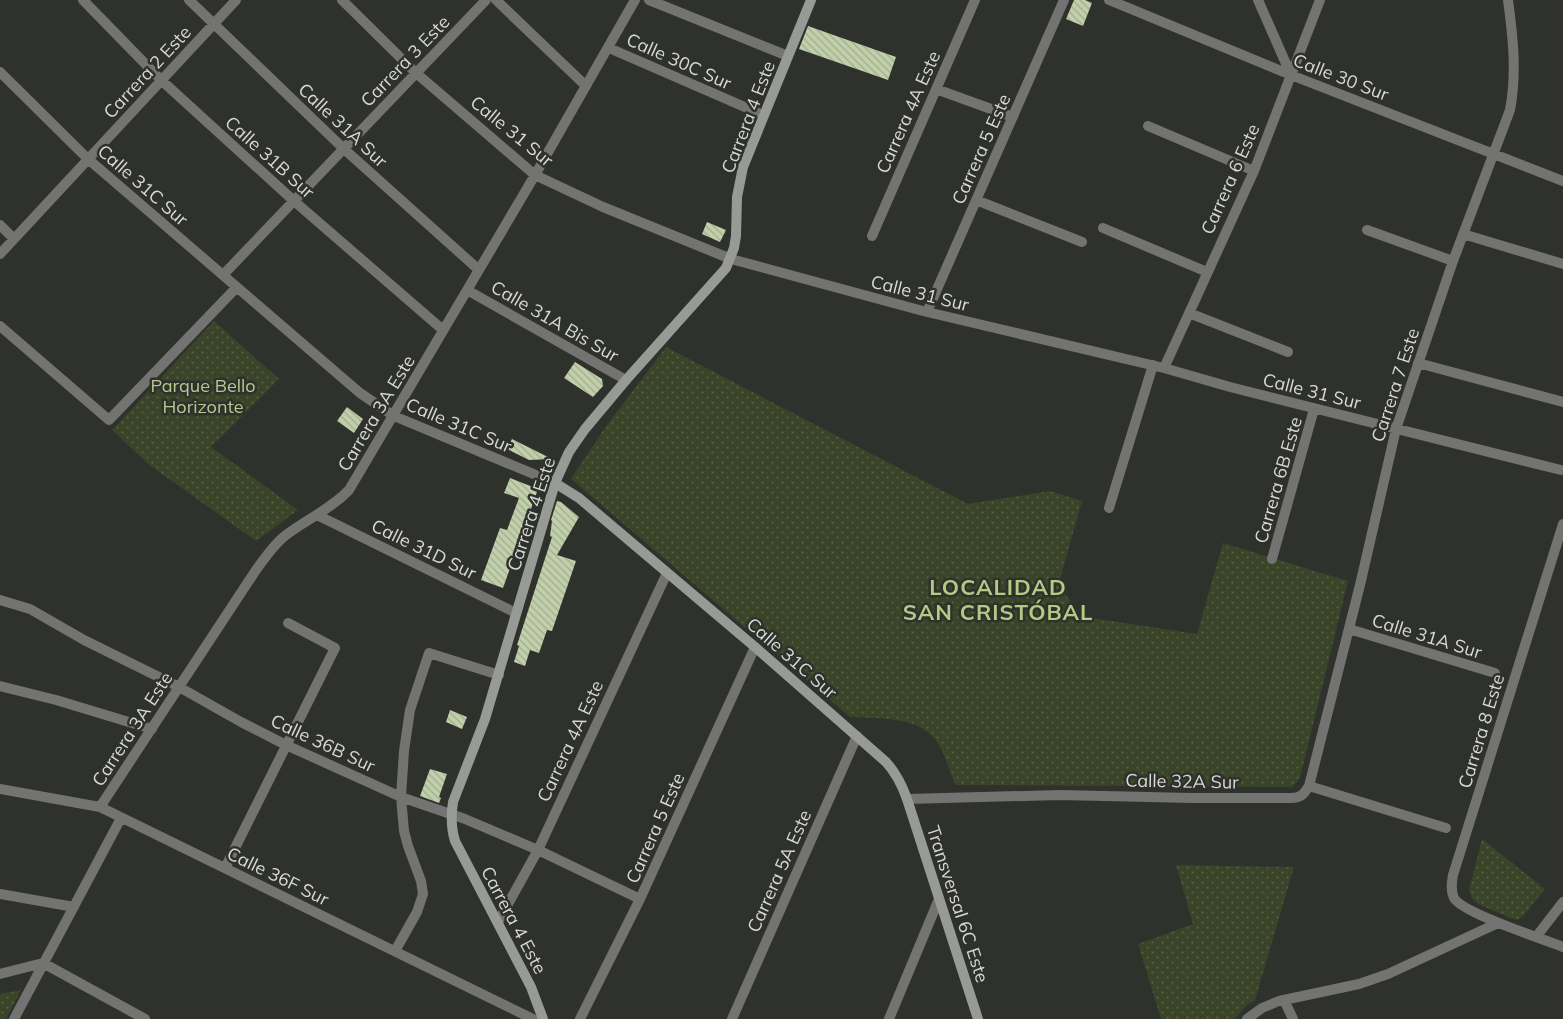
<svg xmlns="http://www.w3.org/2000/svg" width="1563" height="1019" font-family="Mulish,sans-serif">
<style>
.park{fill:url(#park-dots)}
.building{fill:url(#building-back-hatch)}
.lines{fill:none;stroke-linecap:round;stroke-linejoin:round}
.street{stroke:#737371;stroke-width:10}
.secondary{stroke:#989a96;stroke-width:10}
.labels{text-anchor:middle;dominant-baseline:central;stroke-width:5;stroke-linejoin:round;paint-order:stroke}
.street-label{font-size:18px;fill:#d8d9d6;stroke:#2f312c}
.park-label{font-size:18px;fill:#b5ca8f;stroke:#2f312c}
.district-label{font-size:22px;font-weight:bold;letter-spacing:1px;fill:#b1cb82;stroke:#2f312c}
</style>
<defs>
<pattern id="park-dots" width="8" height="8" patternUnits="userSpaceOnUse" patternTransform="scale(1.25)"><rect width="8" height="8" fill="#3a4428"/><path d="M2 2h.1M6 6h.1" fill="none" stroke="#565e46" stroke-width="1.8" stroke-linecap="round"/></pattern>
<pattern id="building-back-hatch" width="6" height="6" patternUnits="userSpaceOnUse" patternTransform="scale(1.25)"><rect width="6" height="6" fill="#c1cfaa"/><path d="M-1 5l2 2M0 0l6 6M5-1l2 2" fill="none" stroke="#a1ac90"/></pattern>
</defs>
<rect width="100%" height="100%" fill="#2f312c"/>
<path class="park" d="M 214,321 L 279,379 L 211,447 L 298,510 L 256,541 L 148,464 L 112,430 Z
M 666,347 L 968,504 L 1050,491 L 1082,501 L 1059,583 L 1079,616 L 1197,634 L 1223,543 L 1348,581 L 1300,778 L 1292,787 L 955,785 C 950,772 946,757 939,745 C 921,715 880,719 850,717 L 571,479 L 604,429 Z
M 1482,839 L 1545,889 L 1523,916 L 1517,920 L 1508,917 L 1478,904 L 1472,898 L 1469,890 Z
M 1176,865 L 1294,867 L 1255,1000 L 1247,1005 L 1235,1019 L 1161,1019 L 1138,944 L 1193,924 Z
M 21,990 L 6,1019 L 0,1019 L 0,994 Z"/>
<path class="building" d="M 1074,0 L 1085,0 L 1092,3 L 1083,26 L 1066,19 Z
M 808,26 L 896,57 L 888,80 L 799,49 Z
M 707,222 L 726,230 L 720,242 L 702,234 Z
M 575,362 L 602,379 L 603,386 L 593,397 L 564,378 Z
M 347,407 L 363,419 L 354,433 L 337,421 Z
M 512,439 L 552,459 L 529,460 L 507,449 Z
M 510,478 L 538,489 L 503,588 L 481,580 L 500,528 L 507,530 L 519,498 L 504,493 Z
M 557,501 L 561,502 L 579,517 L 557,555 L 576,561 L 552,631 L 547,630 L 539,653 L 530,650 L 525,666 L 514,662 L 519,646 L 517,645 L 552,537 L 550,536 L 552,521 L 551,520 Z
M 450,710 L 467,717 L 462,729 L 446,722 Z
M 430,769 L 447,774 L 439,797 L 441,798 L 439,803 L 420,796 Z"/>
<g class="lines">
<path class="street" d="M 83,0 L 161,80 L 294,201 L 443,330
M 189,0 L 344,149 L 479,270
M 342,0 L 416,73 L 535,175 L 603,207 L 731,259 L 923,311 L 1164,368 L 1230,387 L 1561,470
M 496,0 L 586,86
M 649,0 L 788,56
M 1109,0 L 1291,75 L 1563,181
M 1258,0 L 1291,75
M 609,48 L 763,115
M 0,72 L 88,159 L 360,393 L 394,416 L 555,483
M 936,89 L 1013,117
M 1148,126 L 1254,171
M 976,200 L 1082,242
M 0,225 L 14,239
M 1103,228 L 1207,272
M 1367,230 L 1453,261
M 1463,234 L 1563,264
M 872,236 L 975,0
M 0,254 L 236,0
M 223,275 L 486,0
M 467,290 L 626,380
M 927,312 L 1064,0
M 1189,313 L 1288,352
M 0,326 L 109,420 L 237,287
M 1418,363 L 1563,402
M 1164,368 L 1254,171 L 1320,0
M 1109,508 L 1153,365
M 317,515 L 516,613
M 1563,524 L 1453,875 C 1452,882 1450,890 1454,898 C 1462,913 1543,939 1563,947
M 1272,559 L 1314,409
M 0,600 L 30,609 L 84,640 L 179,687 L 241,722 L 286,745 L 401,797 L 465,819 L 538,850 L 640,899
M 1349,629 L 1495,673
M 0,686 L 56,700 L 152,729
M 1309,786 L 1446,828
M 0,789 L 100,807 L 533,1019
M 907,799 L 1060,795 L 1192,798 L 1291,798 C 1301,798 1304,794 1309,786 L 1360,585 L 1396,429 L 1453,261 L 1510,110 C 1517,73 1513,37 1508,0
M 100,807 L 256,570 C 265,558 274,544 286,535 C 307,519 331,509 349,490 L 535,175 L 635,0
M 225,868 L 335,648 L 288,623
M 0,894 L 74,907
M 498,922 L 538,850 L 667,573
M 1536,937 L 1563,902
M 395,951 L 417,912 L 423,894 L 421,881 L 408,846 L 404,831 L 401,797 L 404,751 L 410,710 L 429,653 L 499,675
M 0,974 L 43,963 L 145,1019
M 1284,1000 L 1293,1019
M 14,1019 L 121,818
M 580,1019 L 640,899 L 755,647
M 732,1019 L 857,736
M 889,1019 L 939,899
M 1247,1019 L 1262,1008 L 1279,1001 L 1359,984 L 1388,974 L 1498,923"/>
<path class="secondary" d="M 555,483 L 579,498 L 755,647 L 886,762 C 896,773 902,785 907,799 L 978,1019
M 543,1019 L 531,987 L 455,841 C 451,828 451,815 453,802 L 485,719 L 555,483 L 569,452 L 585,429 L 626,380 L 726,268 L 734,248 L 736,236 L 737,197 L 743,167 L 811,0"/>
</g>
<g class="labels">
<g class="street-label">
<text transform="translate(405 61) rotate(-46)">Carrera 3 Este</text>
<text transform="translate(679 61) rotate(24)">Calle 30C Sur</text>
<text transform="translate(147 72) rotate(-47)">Carrera 2 Este</text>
<text transform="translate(1341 77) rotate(21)">Calle 30 Sur</text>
<text transform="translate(908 112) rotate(-66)">Carrera 4A Este</text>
<text transform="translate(748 117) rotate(-69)">Carrera 4 Este</text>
<text transform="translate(343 125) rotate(43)">Calle 31A Sur</text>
<text transform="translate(512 131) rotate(39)">Calle 31 Sur</text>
<text transform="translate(981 149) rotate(-66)">Carrera 5 Este</text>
<text transform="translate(270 157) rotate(42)">Calle 31B Sur</text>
<text transform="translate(1230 179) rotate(-66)">Carrera 6 Este</text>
<text transform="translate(143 185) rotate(41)">Calle 31C Sur</text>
<text transform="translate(920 293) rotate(14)">Calle 31 Sur</text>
<text transform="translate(555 321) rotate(30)">Calle 31A Bis Sur</text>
<text transform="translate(1395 385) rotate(-72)">Carrera 7 Este</text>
<text transform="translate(1312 391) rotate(14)">Calle 31 Sur</text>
<text transform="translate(376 413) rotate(-59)">Carrera 3A Este</text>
<text transform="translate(459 425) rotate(23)">Calle 31C Sur</text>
<text transform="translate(1278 480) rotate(-74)">Carrera 6B Este</text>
<text transform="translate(531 514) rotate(-72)">Carrera 4 Este</text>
<text transform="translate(424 549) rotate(26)">Calle 31D Sur</text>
<text transform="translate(1427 636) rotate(17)">Calle 31A Sur</text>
<text transform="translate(792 658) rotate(41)">Calle 31C Sur</text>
<text transform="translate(132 729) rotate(-57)">Carrera 3A Este</text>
<text transform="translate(1481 731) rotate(-73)">Carrera 8 Este</text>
<text transform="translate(570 741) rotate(-65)">Carrera 4A Este</text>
<text transform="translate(323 743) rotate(25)">Calle 36B Sur</text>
<text transform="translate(1182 781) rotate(1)">Calle 32A Sur</text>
<text transform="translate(655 828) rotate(-66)">Carrera 5 Este</text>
<text transform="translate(779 871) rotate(-66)">Carrera 5A Este</text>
<text transform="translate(278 876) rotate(26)">Calle 36F Sur</text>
<text transform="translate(958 904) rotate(72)">Transversal 6C Este</text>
<text transform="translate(514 920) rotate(62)">Carrera 4 Este</text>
</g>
<g class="park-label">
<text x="203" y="385">Parque Bello<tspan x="203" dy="21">Horizonte</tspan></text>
</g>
<g class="district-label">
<text x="998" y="587">LOCALIDAD<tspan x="998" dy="25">SAN CRISTÓBAL</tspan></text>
</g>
</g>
</svg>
